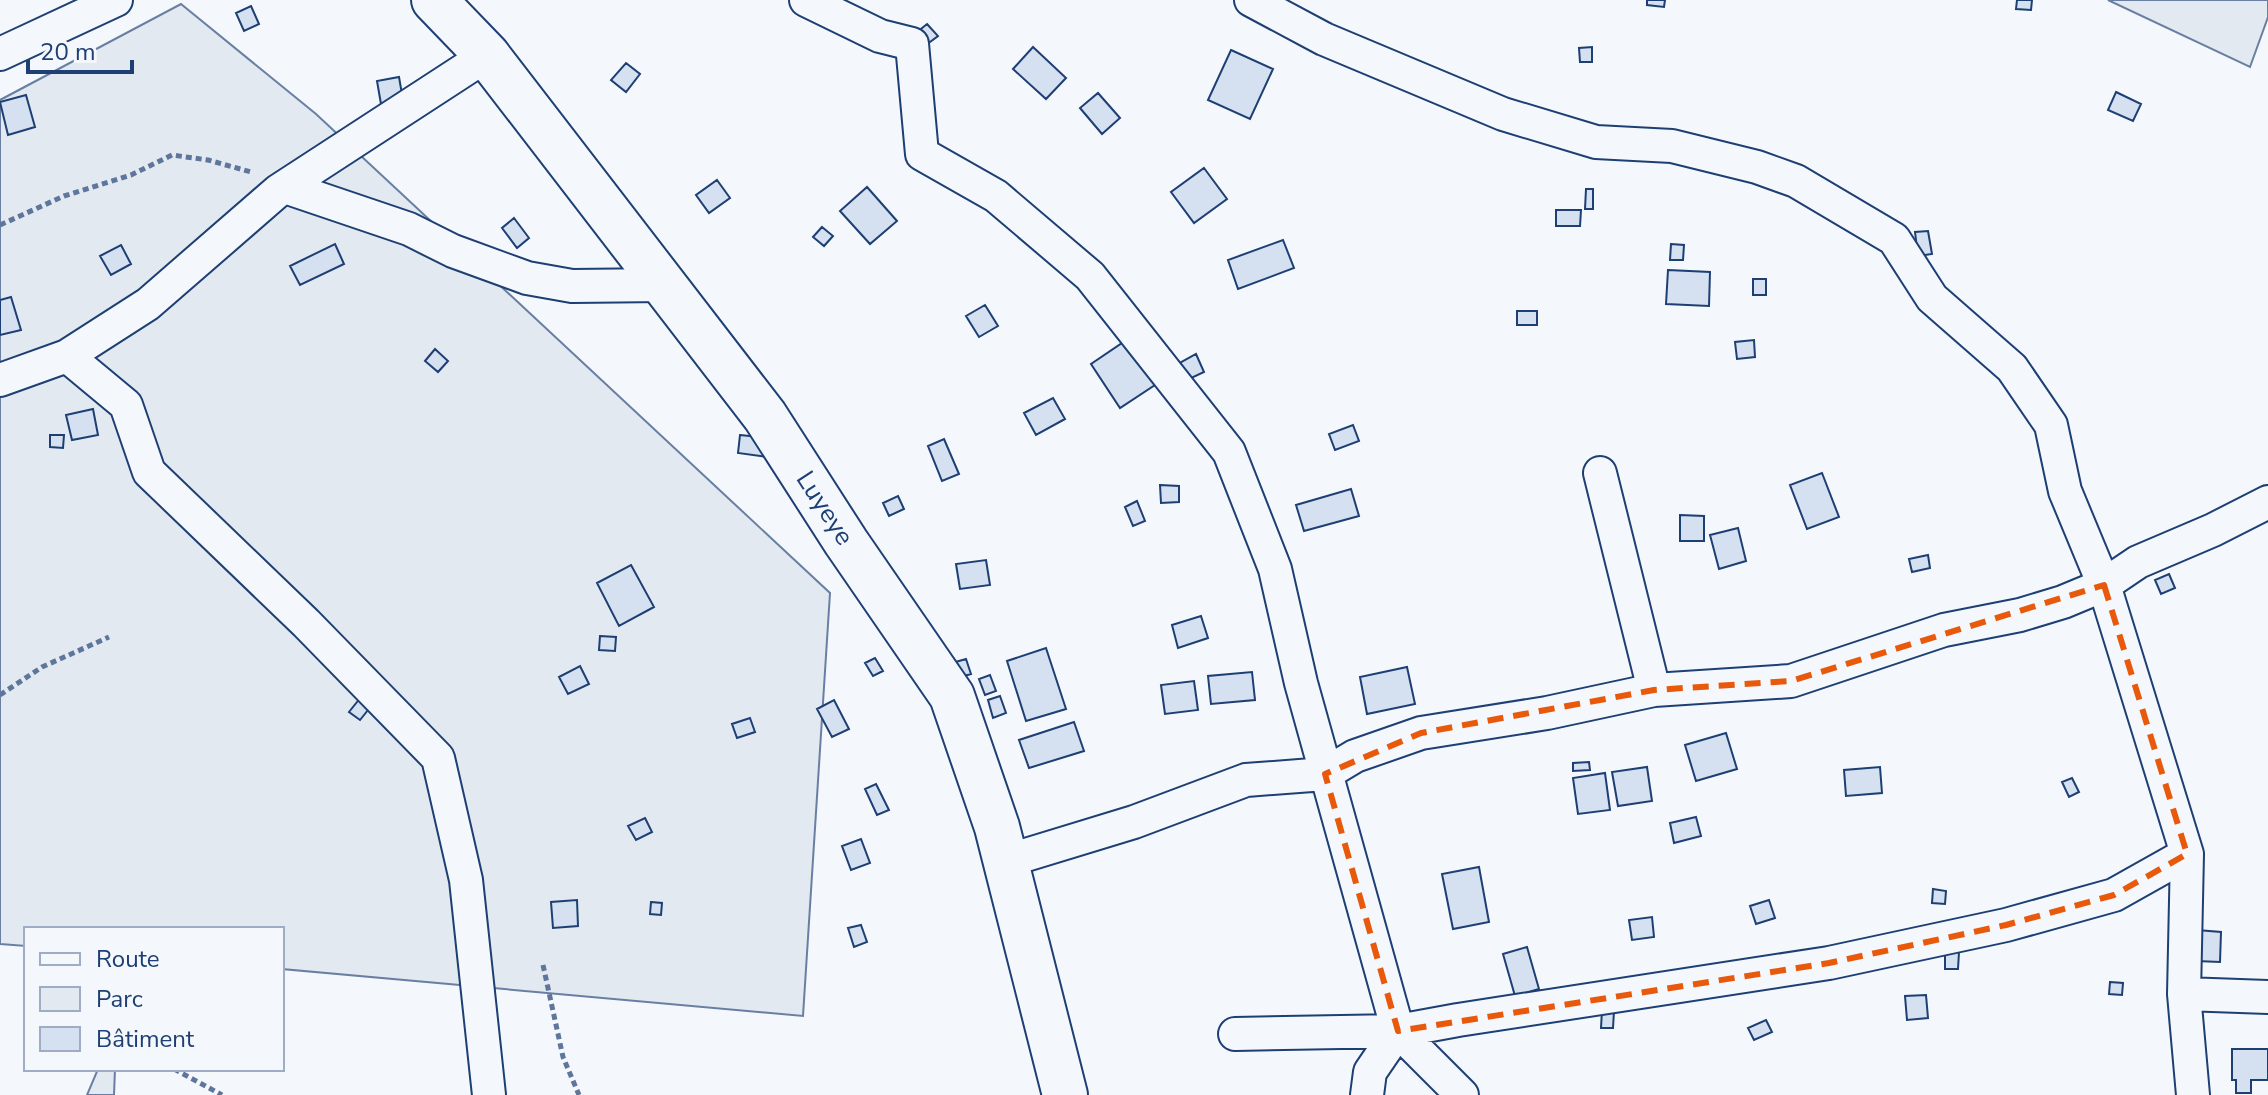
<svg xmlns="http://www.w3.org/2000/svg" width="2268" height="1095" font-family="'Nunito Sans',sans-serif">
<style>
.green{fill:#e3e9f0;stroke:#687fa3;stroke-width:2}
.building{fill:#d5e0f0;stroke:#1d3f73;stroke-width:2}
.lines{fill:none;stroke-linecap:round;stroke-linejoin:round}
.street-casing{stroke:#1d3f73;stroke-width:36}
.secondary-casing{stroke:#1d3f73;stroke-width:48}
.path{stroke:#5e769c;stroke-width:5;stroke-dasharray:6 4;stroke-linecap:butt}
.street{stroke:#f4f7fb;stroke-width:32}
.secondary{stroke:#f4f7fb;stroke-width:44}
.marked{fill:none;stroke:#e8590c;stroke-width:6;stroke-dasharray:16 10;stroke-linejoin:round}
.labels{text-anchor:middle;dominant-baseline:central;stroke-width:6;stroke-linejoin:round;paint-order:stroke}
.street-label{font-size:26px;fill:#1d3f73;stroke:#f4f7fb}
</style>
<rect width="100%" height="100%" fill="#f4f7fb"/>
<path class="green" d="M 2108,0 L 2268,0 L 2268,17 L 2250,67 Z
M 181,4 L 316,114 L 830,593 L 803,1016 L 282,969 L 282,929 L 26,929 L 26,946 L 0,944 L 0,100 Z
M 98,1069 L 115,1069 L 114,1095 L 87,1095 Z"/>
<path class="building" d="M 1647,0 L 1665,0 L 1664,7 L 1647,5 Z
M 2017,0 L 2032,0 L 2031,10 L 2016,9 Z
M 251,6 L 259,24 L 244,31 L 236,13 Z
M 927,24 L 938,36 L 926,45 L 916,33 Z
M 1033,47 L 1066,78 L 1046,99 L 1013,69 Z
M 1592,47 L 1592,62 L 1580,62 L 1579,48 Z
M 1231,50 L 1273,69 L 1250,119 L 1208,100 Z
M 626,63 L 640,74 L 626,92 L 611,80 Z
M 399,77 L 403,100 L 381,104 L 377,81 Z
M 2116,92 L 2141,104 L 2133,121 L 2108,110 Z
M 1098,93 L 1120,118 L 1102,134 L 1080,108 Z
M 26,95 L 35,127 L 8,135 L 0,102 Z
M 1204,168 L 1227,199 L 1194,223 L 1171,192 Z
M 717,180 L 730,198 L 709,213 L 696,195 Z
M 867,187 L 897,221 L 870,244 L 840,211 Z
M 1586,189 L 1593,189 L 1593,209 L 1585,209 Z
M 1556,210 L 1581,210 L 1580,226 L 1556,226 Z
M 514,218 L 529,238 L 517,248 L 502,228 Z
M 822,227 L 833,236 L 824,246 L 813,237 Z
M 1928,231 L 1932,254 L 1918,256 L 1915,232 Z
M 1283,240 L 1294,268 L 1238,289 L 1228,260 Z
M 335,244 L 344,264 L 300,285 L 290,266 Z
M 1671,244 L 1684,245 L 1683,260 L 1670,260 Z
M 121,245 L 131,264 L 111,275 L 100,256 Z
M 1668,270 L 1710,272 L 1709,306 L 1666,304 Z
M 1753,279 L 1766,279 L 1766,295 L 1753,295 Z
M 11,297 L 21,330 L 0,335 L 0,300 Z
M 985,305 L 998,326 L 979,337 L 966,316 Z
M 1517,311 L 1537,311 L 1537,325 L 1517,325 Z
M 1128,339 L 1158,383 L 1120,408 L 1091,364 Z
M 1754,340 L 1755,357 L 1737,359 L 1735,342 Z
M 435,349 L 448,361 L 438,372 L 425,361 Z
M 1196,354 L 1204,372 L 1187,380 L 1178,364 Z
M 1053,398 L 1065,419 L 1036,435 L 1024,413 Z
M 93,409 L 98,435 L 72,440 L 66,415 Z
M 1353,425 L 1359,441 L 1335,450 L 1329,434 Z
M 50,435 L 64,435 L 63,448 L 50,447 Z
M 740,435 L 770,438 L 768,457 L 738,453 Z
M 944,439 L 959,474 L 942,481 L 928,446 Z
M 1822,473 L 1839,517 L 1807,529 L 1790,485 Z
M 1160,485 L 1179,486 L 1179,502 L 1161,503 Z
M 1351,489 L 1359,516 L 1304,531 L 1296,505 Z
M 898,496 L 904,509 L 889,516 L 883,503 Z
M 1137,501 L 1145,521 L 1133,526 L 1125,507 Z
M 1680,515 L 1704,516 L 1704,541 L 1680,541 Z
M 1738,528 L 1746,561 L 1719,569 L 1710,535 Z
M 1928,555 L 1930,568 L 1912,572 L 1909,559 Z
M 986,560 L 990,585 L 960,589 L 956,564 Z
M 631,565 L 654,607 L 619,626 L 597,583 Z
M 2169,574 L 2175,588 L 2161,594 L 2155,580 Z
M 1201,616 L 1208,638 L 1178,648 L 1172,625 Z
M 600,636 L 616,637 L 615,651 L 599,650 Z
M 1046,648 L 1066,709 L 1026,721 L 1007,661 Z
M 875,658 L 883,671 L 873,676 L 865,663 Z
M 966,659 L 971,674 L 957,678 L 952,663 Z
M 580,666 L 589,684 L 568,694 L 559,677 Z
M 1407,667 L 1415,704 L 1367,714 L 1360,677 Z
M 1252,672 L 1255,700 L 1211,704 L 1208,676 Z
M 990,675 L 996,691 L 985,695 L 979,679 Z
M 1194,681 L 1198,710 L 1165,714 L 1161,685 Z
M 1000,696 L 1006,713 L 993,718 L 988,700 Z
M 361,697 L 372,705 L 360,720 L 349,712 Z
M 834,700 L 849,729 L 832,737 L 817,709 Z
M 750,718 L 755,732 L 737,738 L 732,724 Z
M 1074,722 L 1084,751 L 1029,768 L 1019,740 Z
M 1726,733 L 1737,769 L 1696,781 L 1685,745 Z
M 1589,762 L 1590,770 L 1573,771 L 1573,763 Z
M 1647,767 L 1652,801 L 1618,806 L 1612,772 Z
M 1880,767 L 1882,793 L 1846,796 L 1844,770 Z
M 1605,773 L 1610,810 L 1578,814 L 1573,778 Z
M 2072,778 L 2079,792 L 2069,797 L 2062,782 Z
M 876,784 L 889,810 L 877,815 L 865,789 Z
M 1696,817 L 1701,836 L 1674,843 L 1670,823 Z
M 645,818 L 652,832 L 636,840 L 628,826 Z
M 861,839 L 870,863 L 851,870 L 842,846 Z
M 1479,867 L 1489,922 L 1453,929 L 1442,874 Z
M 1933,889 L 1946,891 L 1945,904 L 1932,903 Z
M 577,900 L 578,926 L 553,928 L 551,902 Z
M 1769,900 L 1775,918 L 1756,924 L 1750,906 Z
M 651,902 L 662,903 L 661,915 L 650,914 Z
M 1652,917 L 1654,937 L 1632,940 L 1629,920 Z
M 861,925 L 867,942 L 854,947 L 848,928 Z
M 2197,930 L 2221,932 L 2220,962 L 2196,961 Z
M 1527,947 L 1539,989 L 1515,996 L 1503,954 Z
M 1945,952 L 1959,952 L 1958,969 L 1945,969 Z
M 2110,982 L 2123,983 L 2122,995 L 2109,994 Z
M 1926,995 L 1928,1018 L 1907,1020 L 1905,996 Z
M 1602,1010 L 1614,1011 L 1613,1028 L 1601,1028 Z
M 1766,1020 L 1772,1032 L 1754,1040 L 1748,1028 Z
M 2232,1049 L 2268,1049 L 2268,1080 L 2251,1080 L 2251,1093 L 2236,1093 L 2236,1080 L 2232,1080 Z"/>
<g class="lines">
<g class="street-casing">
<path id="street" d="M 806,0 L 880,36 L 912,44 L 922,154 L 996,196 L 1090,276 L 1229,452 L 1275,569 L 1301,683 L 1398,1031 L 1462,1095
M 1251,0 L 1324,39 L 1503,114 L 1596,142 L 1672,146 L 1757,167 L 1796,181 L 1894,239 L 1932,298 L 2012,368 L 2051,425 L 2065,491 L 2104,585 L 2187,854 L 2184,994 L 2193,1095
M 0,54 L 116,0
M 285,187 L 409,229 L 453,251 L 527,278 L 572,286 L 665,285
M 67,356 L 126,405 L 149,472 L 306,623 L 438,758 L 466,880 L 489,1095
M 0,380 L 67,356 L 148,304 L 278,191 L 487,55
M 1600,473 L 1654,690
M 1006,861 L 1134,822 L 1246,780 L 1325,774 L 1355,756 L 1421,733 L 1547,713 L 1654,690 L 1791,681 L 1944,630 L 2020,615 L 2063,602 L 2104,585 L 2138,562 L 2213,530 L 2268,502
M 2184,994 L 2268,997
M 1235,1034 L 1398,1031 L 1458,1020 L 1829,963 L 2006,925 L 2114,895 L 2187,854
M 1367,1095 L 1370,1072 L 1398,1031"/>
</g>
<g class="secondary-casing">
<path id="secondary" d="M 434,0 L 487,55 L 765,416 L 846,542 L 952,696 L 997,827 L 1065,1095"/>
</g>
<path class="path" d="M 0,225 L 64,196 L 131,175 L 172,155 L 208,160 L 251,172
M 0,695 L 42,667 L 109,637
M 543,965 L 563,1057 L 579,1095
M 174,1069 L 222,1095"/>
<use href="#street" class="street"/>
<use href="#secondary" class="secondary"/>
</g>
<path class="marked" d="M 2104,585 L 2187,854 L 2114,895 L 2006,925 L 1829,963 L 1398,1031 L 1325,774 L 1421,733 L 1654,690 L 1791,681 Z"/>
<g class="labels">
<g class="street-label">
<text transform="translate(825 508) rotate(57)">Luyeye</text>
</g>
</g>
<rect x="24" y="927" width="260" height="144" fill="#f4f7fb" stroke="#9eadc5" stroke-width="2"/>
<rect x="40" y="953" width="40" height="12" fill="#f4f7fb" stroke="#9eadc5" stroke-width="2"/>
<text x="96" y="967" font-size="24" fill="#1d3f73">Route</text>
<rect x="40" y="987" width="40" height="24" fill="#e3e9f0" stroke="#9eadc5" stroke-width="2"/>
<text x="96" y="1007" font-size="24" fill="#1d3f73">Parc</text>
<rect x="40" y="1027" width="40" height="24" fill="#d5e0f0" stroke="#9eadc5" stroke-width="2"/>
<text x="96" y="1047" font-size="24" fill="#1d3f73">Bâtiment</text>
<path d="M28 60v12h104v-12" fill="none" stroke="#1d3f73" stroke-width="4"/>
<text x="40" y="60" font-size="24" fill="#1d3f73" stroke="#f4f7fb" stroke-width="6" paint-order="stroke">20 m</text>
</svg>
